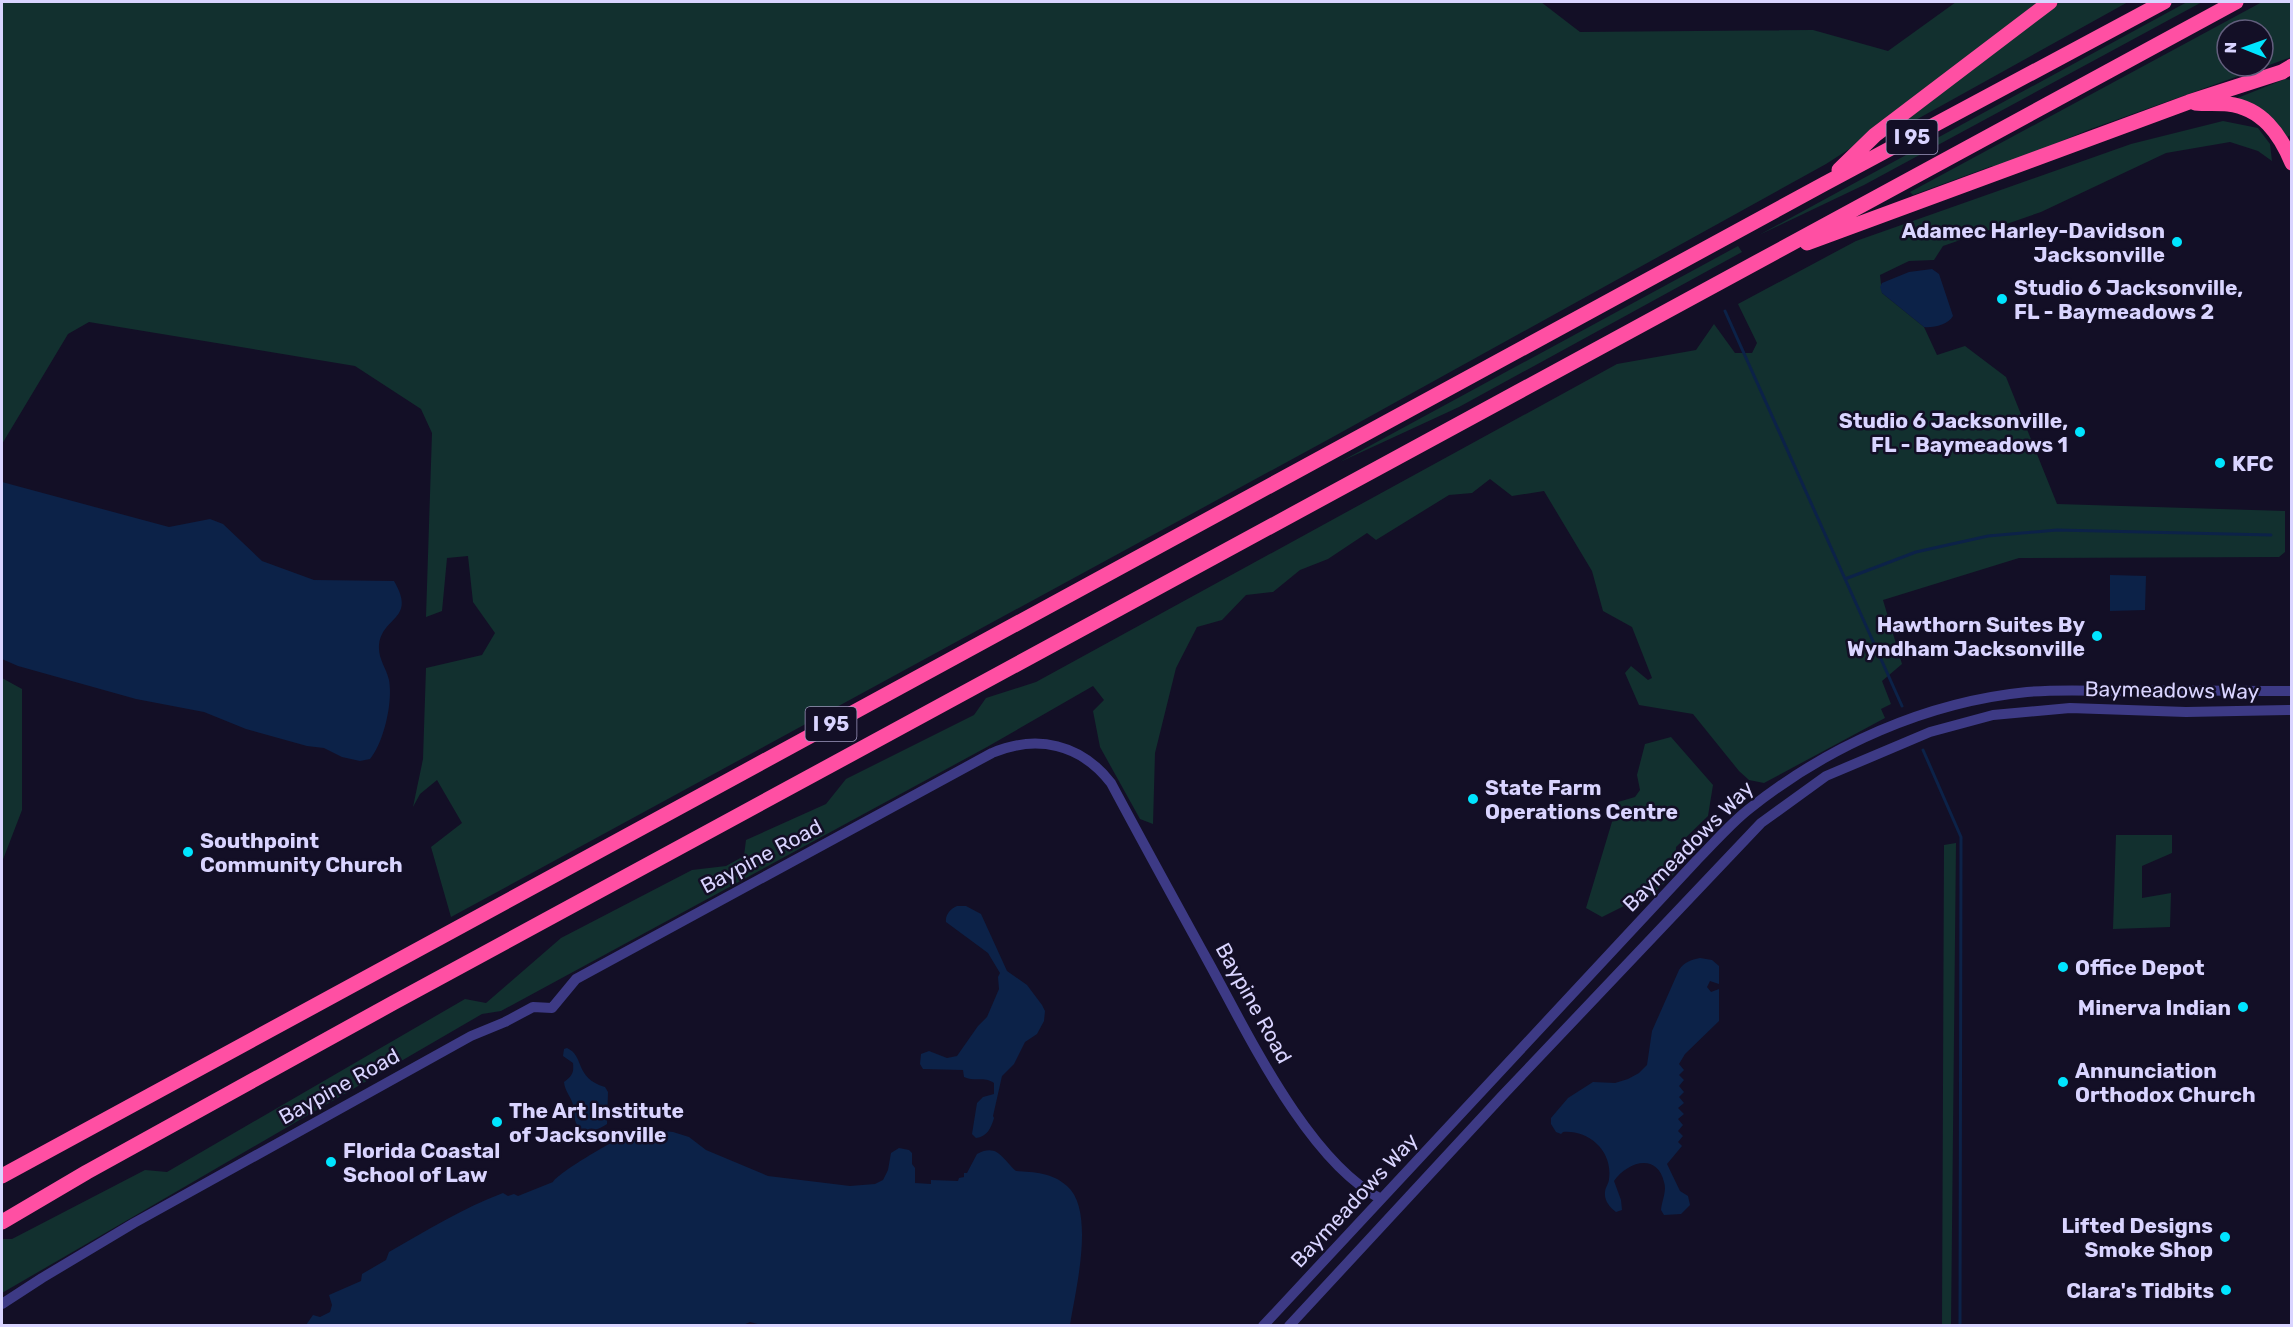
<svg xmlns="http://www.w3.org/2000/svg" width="2293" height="1327" font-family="Rubik,sans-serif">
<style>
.green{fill:#12302f;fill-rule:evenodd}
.water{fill:#0c2248}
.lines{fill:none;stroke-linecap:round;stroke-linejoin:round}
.stream{stroke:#0c2248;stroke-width:3}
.minor{stroke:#3d3a85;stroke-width:10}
.highway{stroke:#ff4fa3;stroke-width:15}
.poi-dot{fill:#00e5ff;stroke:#130f26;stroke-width:2}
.labels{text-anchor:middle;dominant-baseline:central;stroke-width:5;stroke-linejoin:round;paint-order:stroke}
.shield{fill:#130f26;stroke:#9e99be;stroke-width:1.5}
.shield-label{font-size:20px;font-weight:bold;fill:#d9d4ff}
.poi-label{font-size:21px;font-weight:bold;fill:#d9d4ff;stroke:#130f26;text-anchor:start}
.street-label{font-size:21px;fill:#d9d4ff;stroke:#130f26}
</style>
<rect width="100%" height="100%" fill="#130f26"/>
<path class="green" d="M 2,2 L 1541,2 L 1580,32 L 1813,30 L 1888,51 L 1956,2 L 2040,2 L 1868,137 L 1826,164 L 1331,438 L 451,917 L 431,847 L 462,823 L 437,780 L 420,794 L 413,807 L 423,759 L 426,668 L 482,655 L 495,633 L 473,602 L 468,556 L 447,558 L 442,611 L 426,617 L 432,433 L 421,409 L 355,366 L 89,322 L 68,334 L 2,444 Z
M 2060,2 L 2128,2 L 1867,147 Z
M 2187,2 L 2202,2 L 1864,185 L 1759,235 Z
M 2262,2 L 2291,2 L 2292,56 L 2289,58 L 2088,130 L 1997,168 L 1992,166 L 1913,195 L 1910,192 ZM 2227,30 L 2263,30 L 2263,66 L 2227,66 Z
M 2285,79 L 2291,80 L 2291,135 L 2287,137 L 2235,99 Z
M 2223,121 L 2258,128 L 2270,144 L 2272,161 L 2258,151 L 2230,142 L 2166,153 L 2041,212 L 1943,246 L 1934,260 L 1909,261 L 1880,275 L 1882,293 L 1924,327 L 1937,355 L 1965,346 L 2006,377 L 2057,504 L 2285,511 L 2285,552 L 2279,557 L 2019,558 L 1883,600 L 1902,664 L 1882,681 L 1891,704 L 1881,709 L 1885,718 L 1764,783 L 1749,780 L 1739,771 L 1693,714 L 1639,705 L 1625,673 L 1631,666 L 1648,680 L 1652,678 L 1632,627 L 1603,611 L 1592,571 L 1544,491 L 1512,496 L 1490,479 L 1472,493 L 1449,495 L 1376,540 L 1367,533 L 1328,559 L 1300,570 L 1273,592 L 1246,595 L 1222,620 L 1197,627 L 1176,668 L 1155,753 L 1153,824 L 1140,819 L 1100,747 L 1093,711 L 1104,700 L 1093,686 L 987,747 L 501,1011 L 482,1014 L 2,1293 L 2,1239 L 12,1239 L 145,1170 L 167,1172 L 465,999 L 486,1003 L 561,938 L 692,870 L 726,866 L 744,856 L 746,840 L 826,804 L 846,779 L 974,715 L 986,698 L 1036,682 L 1617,364 L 1696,350 L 1714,324 L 1735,353 L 1752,353 L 1757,343 L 1738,304 L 1856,241 L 2131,144 Z
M 1738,246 L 1742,252 L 1459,407 L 1340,462 Z
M 2,678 L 22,689 L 22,810 L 2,862 Z
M 1671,737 L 1713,785 L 1708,816 L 1676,847 L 1675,873 L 1635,911 L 1626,905 L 1602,917 L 1586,908 L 1618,802 L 1635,797 L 1640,790 L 1637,775 L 1645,744 Z
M 2116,835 L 2172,835 L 2172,853 L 2142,866 L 2142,898 L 2171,893 L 2170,927 L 2113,929 Z
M 1956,843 L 1951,1325 L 1942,1326 L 1944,845 Z"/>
<path class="water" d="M 1932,269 L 1939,274 L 1953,316 C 1948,325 1933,328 1924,327 L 1882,293 L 1880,287 L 1882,283 L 1909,272 Z
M 2,482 L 169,527 L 210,519 L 223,524 L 262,561 L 314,580 L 394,581 C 417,620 382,616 379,645 C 378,659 386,667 389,680 C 393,702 384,742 370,759 L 360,761 L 342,757 L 324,748 L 307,746 L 246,729 L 204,712 L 136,699 L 18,666 L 2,659 Z
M 2110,575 L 2146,576 L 2145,610 L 2110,611 Z
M 957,906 L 966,906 L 981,914 L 1007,971 L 1027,985 L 1042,1005 L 1045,1011 L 1044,1021 L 1037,1034 L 1025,1042 L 1014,1064 L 1002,1076 L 993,1116 L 994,1118 C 991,1128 987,1137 976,1138 L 972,1134 L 977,1103 L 983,1097 L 994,1094 L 994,1083 C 984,1076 975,1082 964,1077 L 963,1070 L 923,1069 L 920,1064 L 921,1054 L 929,1051 L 947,1058 L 957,1056 L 978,1026 L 987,1017 L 999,989 L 998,977 L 1000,973 L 988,953 L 946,922 C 945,915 951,908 957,906 Z
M 1700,958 L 1712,960 L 1719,966 L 1719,984 L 1710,981 L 1707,987 L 1711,992 L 1719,989 L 1719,1021 L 1685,1054 L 1679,1064 L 1684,1070 L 1679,1075 L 1684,1080 L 1679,1086 L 1684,1092 L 1679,1097 L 1684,1103 L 1678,1108 L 1684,1114 L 1678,1119 L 1683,1125 L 1678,1131 L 1683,1136 L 1678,1142 L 1682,1146 L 1667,1164 L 1680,1191 L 1688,1196 L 1690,1205 L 1681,1214 L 1664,1215 L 1661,1210 C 1662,1200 1667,1191 1664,1182 C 1657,1152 1627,1162 1614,1181 L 1621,1200 L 1622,1210 L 1616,1212 C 1610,1207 1604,1201 1605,1192 C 1605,1188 1609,1183 1609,1179 C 1613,1151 1589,1130 1563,1132 L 1561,1134 L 1556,1132 L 1551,1124 L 1551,1118 L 1568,1098 L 1593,1082 L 1615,1083 L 1628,1079 L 1639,1073 L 1647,1065 L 1652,1031 L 1679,970 C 1684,962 1691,960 1700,958 Z
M 567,1048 C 585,1056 574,1078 605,1087 L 608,1092 L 607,1124 C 597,1131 579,1136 575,1120 C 574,1115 575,1110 573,1105 C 571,1096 565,1092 564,1082 C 572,1076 574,1073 573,1063 L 563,1056 L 564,1049 Z
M 664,1131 L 673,1132 L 689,1137 L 706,1150 L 768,1176 L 850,1186 L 875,1184 L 883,1180 L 888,1170 L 891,1153 L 899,1148 L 909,1150 L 912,1153 L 912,1164 L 915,1168 L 915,1183 L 931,1184 L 931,1180 L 958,1181 L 959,1178 L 964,1177 L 964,1173 L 967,1173 L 977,1154 C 998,1143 1002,1159 1016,1171 C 1034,1172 1053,1173 1067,1186 C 1096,1211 1075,1292 1070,1325 L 765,1326 L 750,1322 L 741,1326 L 306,1325 L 313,1315 L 320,1317 L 330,1312 L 332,1305 L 329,1295 L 361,1281 L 362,1274 L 386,1260 L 389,1252 C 426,1231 463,1208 503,1193 L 508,1196 L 514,1194 L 518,1196 L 553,1182 C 557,1174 613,1140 624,1137 C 632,1135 643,1137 652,1137 L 653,1133 Z"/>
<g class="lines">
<path class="stream" d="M 1725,311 L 1902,706
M 1845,579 L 1916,552 L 1988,536 L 2057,530 L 2271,535
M 1923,750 L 1961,837 L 1960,1326"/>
<path class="minor" d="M 2,1304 L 42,1278 L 134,1223 L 471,1036 L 505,1022 L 533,1007 L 552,1008 L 576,979 L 992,753 C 1037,734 1081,744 1111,783 C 1143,843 1176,903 1209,963 C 1248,1034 1308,1161 1381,1199
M 1263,1326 L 1697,860 C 1714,843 1730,824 1749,809 C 1828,746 1926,702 2027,692 C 2059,689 2091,691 2123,691 C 2179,690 2235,691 2292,691
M 1289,1326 L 1502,1096 L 1761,823 L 1826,776 L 1930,732 L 1993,715 L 2070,708 L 2186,712 L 2292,710"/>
<path class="highway" d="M 2195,103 C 2206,104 2217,103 2228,104 C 2262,108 2280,134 2292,163
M 1839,170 L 1875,135 L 2050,2
M 1807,243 L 2189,102 L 2282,72 L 2292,66
M 2,1176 L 1824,184 L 2164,2
M 2,1222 L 87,1172 L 393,1003 L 2236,2"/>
</g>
<g class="poi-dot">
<circle cx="2177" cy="242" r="6"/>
<circle cx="2002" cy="299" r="6"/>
<circle cx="2080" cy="432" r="6"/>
<circle cx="2220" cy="463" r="6"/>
<circle cx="2097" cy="636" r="6"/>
<circle cx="1473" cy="799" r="6"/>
<circle cx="188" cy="852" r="6"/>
<circle cx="2063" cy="967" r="6"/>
<circle cx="2243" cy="1007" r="6"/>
<circle cx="2063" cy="1082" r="6"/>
<circle cx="497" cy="1122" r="6"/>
<circle cx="331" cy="1162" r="6"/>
<circle cx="2225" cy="1237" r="6"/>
<circle cx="2226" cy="1290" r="6"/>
</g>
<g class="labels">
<g class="shield">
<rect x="1886.5" y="120" width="51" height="34" rx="4.5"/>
<rect x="805.5" y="707" width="51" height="34" rx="4.5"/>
</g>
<g class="shield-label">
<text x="1912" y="137">I 95</text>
<text x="831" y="724">I 95</text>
</g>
<g class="poi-label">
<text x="2165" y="230" text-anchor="end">Adamec Harley-Davidson<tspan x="2165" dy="24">Jacksonville</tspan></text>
<text x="2014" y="287">Studio 6 Jacksonville,<tspan x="2014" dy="24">FL - Baymeadows 2</tspan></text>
<text x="2068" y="420" text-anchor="end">Studio 6 Jacksonville,<tspan x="2068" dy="24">FL - Baymeadows 1</tspan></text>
<text x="2232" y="463">KFC</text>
<text x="2085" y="624" text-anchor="end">Hawthorn Suites By<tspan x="2085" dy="24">Wyndham Jacksonville</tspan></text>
<text x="1485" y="787">State Farm<tspan x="1485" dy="24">Operations Centre</tspan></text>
<text x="200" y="840">Southpoint<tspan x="200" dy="24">Community Church</tspan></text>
<text x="2075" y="967">Office Depot</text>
<text x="2231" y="1007" text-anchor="end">Minerva Indian</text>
<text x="2075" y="1070">Annunciation<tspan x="2075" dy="24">Orthodox Church</tspan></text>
<text x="509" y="1110">The Art Institute<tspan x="509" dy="24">of Jacksonville</tspan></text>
<text x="343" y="1150">Florida Coastal<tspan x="343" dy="24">School of Law</tspan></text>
<text x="2213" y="1225" text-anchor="end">Lifted Designs<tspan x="2213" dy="24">Smoke Shop</tspan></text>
<text x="2214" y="1290" text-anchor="end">Clara's Tidbits</text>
</g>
<g class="street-label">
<text transform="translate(2172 690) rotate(1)">Baymeadows Way</text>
<text transform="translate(1688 846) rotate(-45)">Baymeadows Way</text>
<text transform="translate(761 856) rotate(-28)">Baypine Road</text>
<text transform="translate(1254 1003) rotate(61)">Baypine Road</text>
<text transform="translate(339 1086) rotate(-29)">Baypine Road</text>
<text transform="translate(1354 1200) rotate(-47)">Baymeadows Way</text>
</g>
</g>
<rect width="2293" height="1327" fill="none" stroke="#d9d4ff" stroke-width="6"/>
<g transform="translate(2245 48) rotate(271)"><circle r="28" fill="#130f26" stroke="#625e7d" stroke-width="1.5"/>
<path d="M0-4.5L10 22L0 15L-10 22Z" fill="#00e5ff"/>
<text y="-9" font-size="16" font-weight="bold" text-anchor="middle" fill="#d9d4ff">N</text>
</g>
</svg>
